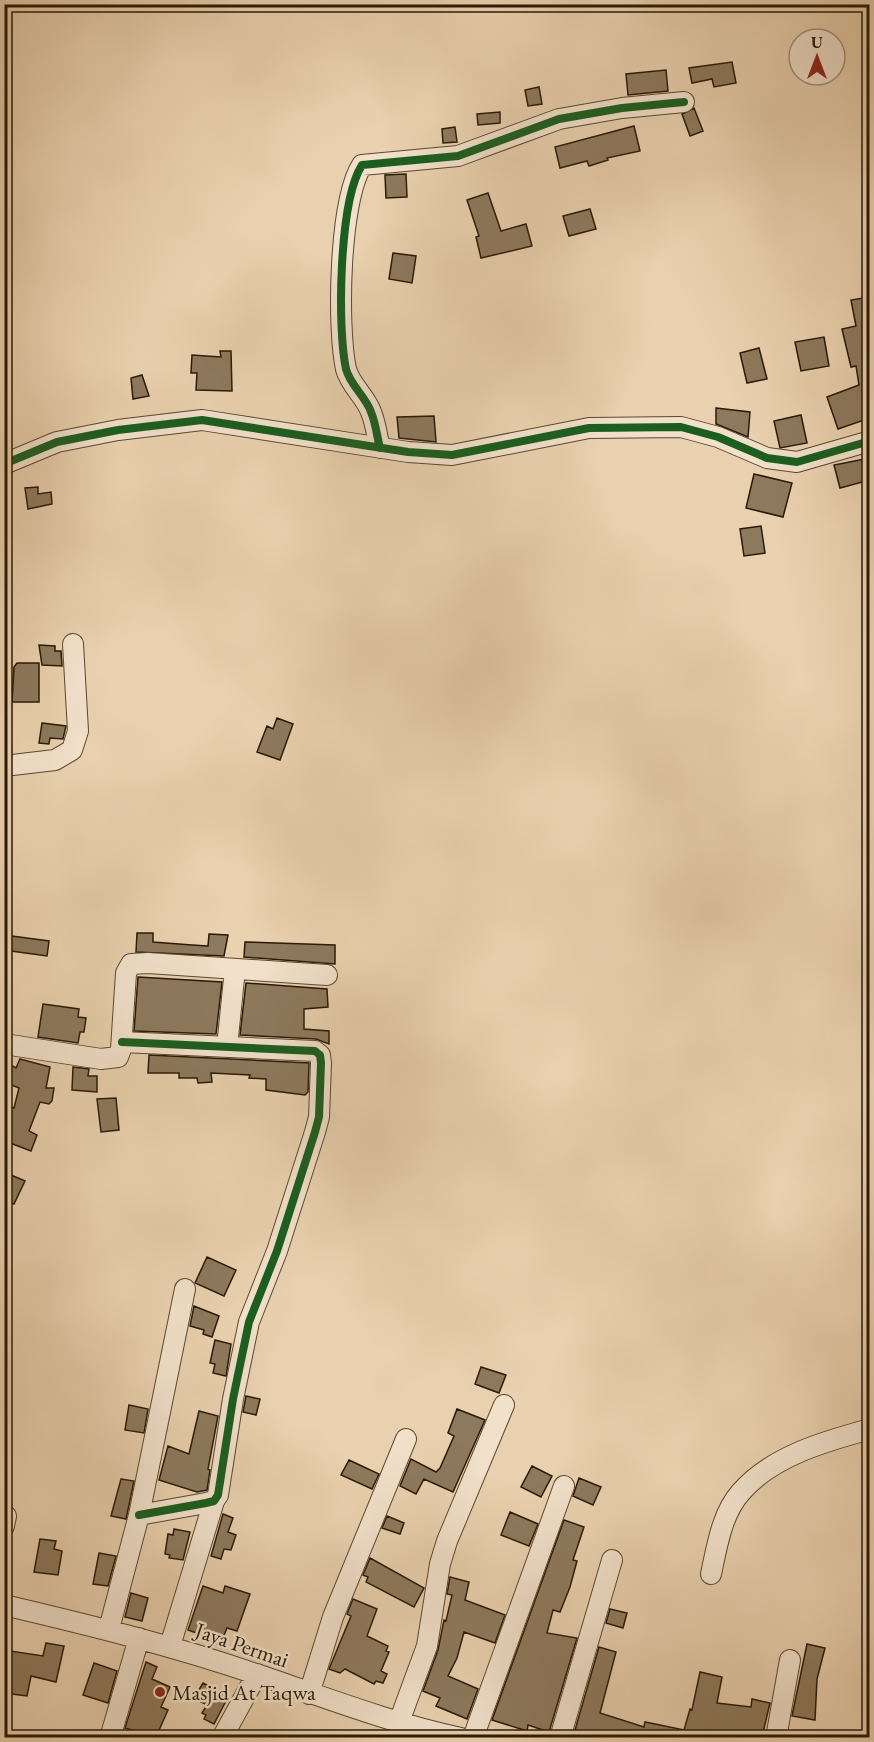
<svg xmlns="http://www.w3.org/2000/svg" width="874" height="1742" font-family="'EB Garamond',serif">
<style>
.building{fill:#8d795d;stroke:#2a1a05;stroke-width:1.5}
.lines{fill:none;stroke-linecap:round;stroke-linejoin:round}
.minor-casing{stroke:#5a482f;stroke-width:22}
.minor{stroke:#f1e0ca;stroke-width:20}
.cycleway-casing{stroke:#f1e0ca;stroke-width:11}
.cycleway{stroke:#1b5e20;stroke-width:8}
.poi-dot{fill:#8f2418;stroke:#f1e0ca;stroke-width:2}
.labels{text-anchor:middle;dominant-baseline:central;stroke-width:5;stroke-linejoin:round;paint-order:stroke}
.street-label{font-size:22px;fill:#2a1a05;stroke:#f1e0ca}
.poi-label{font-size:22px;fill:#2a1a05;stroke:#f1e0ca;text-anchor:start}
</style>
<rect width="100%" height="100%" fill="#e9d0ae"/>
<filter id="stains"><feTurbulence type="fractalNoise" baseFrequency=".00333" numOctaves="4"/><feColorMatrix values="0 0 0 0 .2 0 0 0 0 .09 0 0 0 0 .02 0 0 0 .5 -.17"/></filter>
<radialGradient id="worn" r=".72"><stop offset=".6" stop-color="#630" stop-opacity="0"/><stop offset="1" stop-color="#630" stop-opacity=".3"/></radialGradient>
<path class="building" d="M 732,62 L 736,83 L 714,87 L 712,79 L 692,83 L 689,68 Z
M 666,70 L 668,91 L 628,95 L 626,74 Z
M 539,87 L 542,104 L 528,106 L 525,90 Z
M 694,108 L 703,131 L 690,136 L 682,114 Z
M 500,112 L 500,123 L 478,125 L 477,114 Z
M 634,126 L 640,151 L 607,158 L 608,160 L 589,166 L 587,161 L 560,168 L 555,147 Z
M 455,127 L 457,142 L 443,143 L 442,129 Z
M 406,174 L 407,197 L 386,198 L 385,175 Z
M 488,193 L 501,231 L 526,224 L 532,246 L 481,258 L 476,237 L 479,236 L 467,200 Z
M 590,209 L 596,229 L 569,236 L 563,216 Z
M 393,253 L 416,256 L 412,283 L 389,279 Z
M 870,297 L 870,418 L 838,429 L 827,397 L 859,385 L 856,366 L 851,367 L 842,329 L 856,326 L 851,300 Z
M 824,337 L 829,366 L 801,371 L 795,342 Z
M 759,348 L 767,379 L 747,383 L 740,353 Z
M 220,351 L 231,351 L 232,391 L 196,390 L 197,373 L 191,373 L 192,355 L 221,357 Z
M 142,375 L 149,396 L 133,399 L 131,378 Z
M 716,408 L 750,412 L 748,437 L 716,424 Z
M 801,415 L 807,443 L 780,448 L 774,421 Z
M 434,416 L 436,442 L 399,438 L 397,417 Z
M 870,458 L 870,480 L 840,488 L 834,465 Z
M 754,474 L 792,483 L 783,517 L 746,508 Z
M 38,487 L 38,494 L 51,492 L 52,504 L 28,509 L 25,488 Z
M 761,526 L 765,553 L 744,556 L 740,529 Z
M 39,645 L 55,646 L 55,651 L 61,651 L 62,666 L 42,665 Z
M 17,663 L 39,663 L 39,702 L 12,702 L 14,667 Z
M 277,718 L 293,724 L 280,760 L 257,752 L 267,726 L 273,729 Z
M 42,723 L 66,726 L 63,739 L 50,738 L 49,744 L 39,743 Z
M 137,933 L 153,933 L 153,942 L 192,945 L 208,946 L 209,934 L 228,935 L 224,956 L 136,952 Z
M 4,935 L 49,941 L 47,956 L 4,950 Z
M 245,942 L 335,945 L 335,964 L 244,957 Z
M 138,977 L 222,982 L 216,1034 L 134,1031 Z
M 246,983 L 327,989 L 328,1007 L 304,1009 L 304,1029 L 329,1031 L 329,1044 L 316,1039 L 240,1035 Z
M 43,1004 L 79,1009 L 78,1017 L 86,1018 L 84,1032 L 80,1032 L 78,1043 L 38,1037 Z
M 149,1055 L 309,1063 L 308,1092 L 305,1095 L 266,1090 L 266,1079 L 249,1078 L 250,1075 L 211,1073 L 212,1082 L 198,1083 L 197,1078 L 179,1078 L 179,1073 L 148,1073 Z
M 20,1059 L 50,1067 L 46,1088 L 54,1088 L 52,1101 L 49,1104 L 40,1102 L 29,1131 L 37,1135 L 31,1151 L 5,1141 L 8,1135 L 4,1133 L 4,1112 L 7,1106 L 14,1108 L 19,1088 L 4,1082 L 11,1065 L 16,1068 Z
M 73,1067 L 89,1069 L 88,1076 L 97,1076 L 97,1092 L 72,1090 Z
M 116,1098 L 119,1130 L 101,1132 L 97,1099 Z
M 4,1172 L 25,1181 L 14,1204 L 4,1200 Z
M 207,1257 L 236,1270 L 224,1296 L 195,1283 Z
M 194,1306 L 219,1316 L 212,1337 L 203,1334 L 204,1330 L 190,1326 Z
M 215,1340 L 231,1344 L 226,1376 L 213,1373 L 215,1364 L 210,1363 Z
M 481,1367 L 506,1375 L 499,1393 L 475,1384 Z
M 246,1396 L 260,1399 L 256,1415 L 243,1412 Z
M 129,1405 L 148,1409 L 144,1433 L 125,1430 Z
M 457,1409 L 485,1420 L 453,1492 L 424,1479 L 416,1494 L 400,1486 L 411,1459 L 436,1472 L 440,1468 L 454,1436 L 448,1433 Z
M 199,1411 L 218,1416 L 208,1469 L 210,1470 L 207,1490 L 197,1492 L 159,1480 L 168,1446 L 189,1454 Z
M 349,1460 L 379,1474 L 372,1489 L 341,1475 Z
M 532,1466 L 552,1476 L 541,1497 L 521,1487 Z
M 579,1478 L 601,1487 L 593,1505 L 573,1496 Z
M 121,1479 L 134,1481 L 126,1519 L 111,1516 Z
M 510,1512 L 538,1524 L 529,1546 L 501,1535 Z
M 223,1514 L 233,1518 L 228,1532 L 236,1535 L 231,1550 L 224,1549 L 221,1559 L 211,1556 Z
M 387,1516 L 404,1523 L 400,1534 L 382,1528 Z
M 564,1520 L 584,1527 L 573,1560 L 577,1561 L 570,1587 L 560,1612 L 553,1610 L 547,1633 L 577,1638 L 549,1732 L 528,1725 L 527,1731 L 492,1720 Z
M 174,1529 L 190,1532 L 183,1560 L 169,1558 L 170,1555 L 165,1554 L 168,1534 L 173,1535 Z
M 40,1539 L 56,1541 L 54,1549 L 62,1551 L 58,1575 L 34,1572 Z
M 99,1553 L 116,1556 L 108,1586 L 93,1584 Z
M 370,1558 L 424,1588 L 414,1607 L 366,1582 L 368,1577 L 363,1575 Z
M 450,1577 L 469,1582 L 465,1600 L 505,1615 L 495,1643 L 464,1632 L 457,1658 L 448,1676 L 478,1689 L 467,1719 L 436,1706 L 440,1698 L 423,1691 L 438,1650 L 444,1620 L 446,1621 L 452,1595 L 447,1594 Z
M 203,1586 L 223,1593 L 225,1586 L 250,1594 L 237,1631 L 227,1628 L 220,1645 L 207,1640 L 208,1637 L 188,1630 Z
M 131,1593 L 148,1598 L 142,1621 L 125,1617 Z
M 353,1599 L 377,1609 L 367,1636 L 388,1646 L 386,1651 L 389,1652 L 381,1671 L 387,1674 L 383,1683 L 376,1681 L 374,1684 L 345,1669 L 340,1673 L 329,1669 L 351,1616 L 347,1614 Z
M 610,1609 L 627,1613 L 623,1628 L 606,1623 Z
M 46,1643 L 64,1646 L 56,1682 L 31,1676 L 27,1696 L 4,1693 L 4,1650 L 43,1656 Z
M 807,1644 L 825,1648 L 817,1679 L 815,1720 L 792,1716 Z
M 599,1647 L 616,1652 L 600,1713 L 644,1727 L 645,1722 L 684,1730 L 690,1709 L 692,1710 L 700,1672 L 722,1677 L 717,1703 L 751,1707 L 752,1699 L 770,1703 L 762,1737 L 573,1737 Z
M 146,1662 L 157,1667 L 152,1679 L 170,1687 L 161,1707 L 168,1710 L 156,1737 L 125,1728 Z
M 94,1663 L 117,1671 L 108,1703 L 83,1695 Z
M 203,1683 L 228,1697 L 214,1724 L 204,1719 L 206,1715 L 202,1713 L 207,1705 L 194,1698 Z"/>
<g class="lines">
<g class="minor-casing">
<path id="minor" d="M 380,448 C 377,437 376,424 371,412 C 366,397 350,385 346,369 C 337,327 339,201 362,165 L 458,156 L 559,119 L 622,108 L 684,102
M 4,464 L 57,442 L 118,430 L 202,420 L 408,452 L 452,455 L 589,428 L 681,427 L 718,437 L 767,458 L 797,462 L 870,441
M 4,766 L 55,760 L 72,750 L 78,731 L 73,644
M 122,1042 L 315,1051 L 320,1055 L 321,1063 L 319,1117 L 315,1132 L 277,1251 L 249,1322 L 233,1399 L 218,1495 L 214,1501 L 206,1503 L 139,1515
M 4,1044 L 101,1059 L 118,1057 L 121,1049 L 126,973 L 131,964 L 148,963 L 327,975
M 227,1047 L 235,969
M 4,1526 L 6,1516
M 711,1574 C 717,1546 722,1513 741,1492 C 772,1456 826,1441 870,1429
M 4,1605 C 89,1625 174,1646 256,1674 C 324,1697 391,1723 461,1738
M 109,1629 L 139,1515 L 185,1289
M 170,1646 L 214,1501
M 309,1694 L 333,1617 L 406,1439
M 399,1722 L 427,1646 L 440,1564 L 447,1541 L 504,1405
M 110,1738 L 139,1638
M 222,1738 L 257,1674
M 473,1738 L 564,1486
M 560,1738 L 612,1560
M 776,1738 L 790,1660"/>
</g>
<use href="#minor" class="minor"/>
<g class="cycleway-casing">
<path id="cycleway" d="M 380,448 C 377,437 376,424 371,412 C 366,397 350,385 346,369 C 337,327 339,201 362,165 L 458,156 L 559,119 L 622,108 L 684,102
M 4,464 L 57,442 L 118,430 L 202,420 L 408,452 L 452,455 L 589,428 L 681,427 L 718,437 L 767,458 L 797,462 L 870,441
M 122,1042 L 315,1051 L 320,1055 L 321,1063 L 319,1117 L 315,1132 L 277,1251 L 249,1322 L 233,1399 L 218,1495 L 214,1501 L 206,1503 L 139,1515"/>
</g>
<use href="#cycleway" class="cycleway"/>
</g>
<circle class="poi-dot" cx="160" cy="1692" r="6"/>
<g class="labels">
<g class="street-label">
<text transform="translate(242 1645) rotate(19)">Jaya Permai</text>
</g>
<g class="poi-label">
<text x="172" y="1692">Masjid At Taqwa</text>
</g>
</g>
<rect width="874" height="1742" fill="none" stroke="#e9d0ae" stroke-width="24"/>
<rect x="6" y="6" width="862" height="1730" fill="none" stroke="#2a1a05" stroke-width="3"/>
<rect x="12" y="12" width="850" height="1718" fill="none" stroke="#2a1a05" stroke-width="1.5"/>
<g transform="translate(817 57)"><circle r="28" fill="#f1e0ca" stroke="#a1917b" stroke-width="1.5"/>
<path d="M0-4.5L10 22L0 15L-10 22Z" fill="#8f2418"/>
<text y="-9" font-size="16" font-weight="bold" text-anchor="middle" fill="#2a1a05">U</text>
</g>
<rect width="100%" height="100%" filter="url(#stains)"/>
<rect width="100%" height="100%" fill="url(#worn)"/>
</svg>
